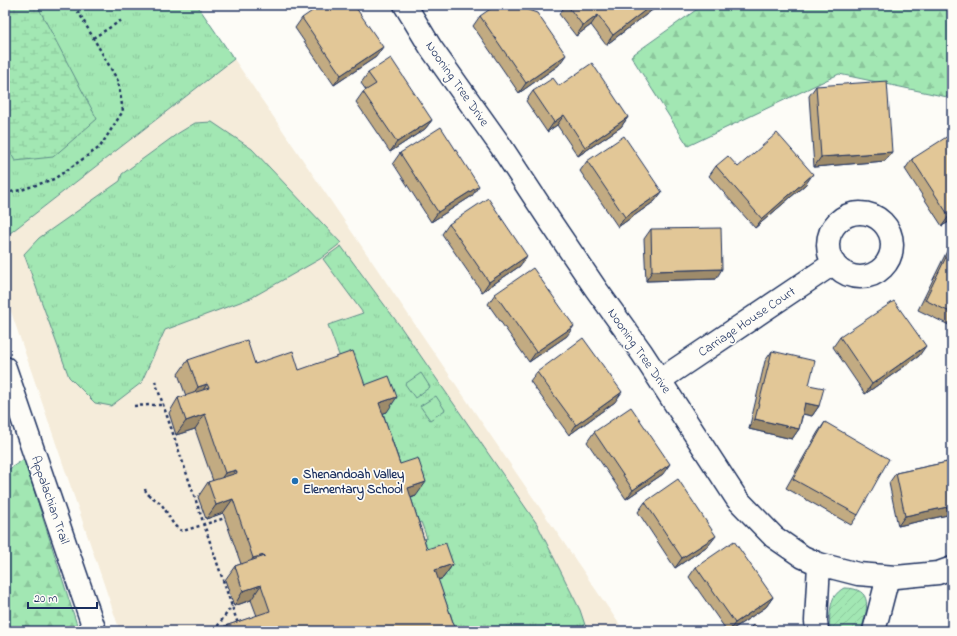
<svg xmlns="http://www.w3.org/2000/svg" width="957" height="636" font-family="'Indie Flower',sans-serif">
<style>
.built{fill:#f5ecda}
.grass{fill:url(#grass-tufts);stroke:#5e8b88}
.forest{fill:url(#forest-firs);stroke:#5e8b88}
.wetland{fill:url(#wetland-marsh);stroke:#5e8b88}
.garden{fill:url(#garden-furrows);stroke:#5e8b88}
.pitch{fill:#a2e7b3;stroke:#5e8b88}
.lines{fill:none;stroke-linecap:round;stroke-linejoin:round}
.minor-casing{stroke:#1b2f5e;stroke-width:25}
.path{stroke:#1b2f5e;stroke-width:2.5;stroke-dasharray:3 3;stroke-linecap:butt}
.minor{stroke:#fdfcf7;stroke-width:22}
.wall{fill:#c2ab82;stroke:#1b2f5e}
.shaded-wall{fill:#9e8b6a;stroke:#1b2f5e}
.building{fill:#e2c797;stroke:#1b2f5e}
.poi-dot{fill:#1f6fb2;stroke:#fdfcf7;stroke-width:1.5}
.labels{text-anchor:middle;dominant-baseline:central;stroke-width:3.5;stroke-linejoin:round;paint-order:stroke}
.street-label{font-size:13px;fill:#1b2f5e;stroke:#fdfcf7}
.poi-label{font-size:13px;font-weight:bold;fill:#1b2f5e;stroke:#fdfcf7;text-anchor:start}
</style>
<defs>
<pattern id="grass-tufts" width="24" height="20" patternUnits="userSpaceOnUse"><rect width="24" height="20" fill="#a2e7b3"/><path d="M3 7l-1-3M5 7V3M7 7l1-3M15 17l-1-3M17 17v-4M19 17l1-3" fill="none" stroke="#8bc69c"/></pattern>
<pattern id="forest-firs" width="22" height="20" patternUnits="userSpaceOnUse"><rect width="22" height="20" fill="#a2e7b3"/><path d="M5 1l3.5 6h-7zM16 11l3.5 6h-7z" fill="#8bc69c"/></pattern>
<pattern id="wetland-marsh" width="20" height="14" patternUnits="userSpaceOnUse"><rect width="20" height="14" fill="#a2e7b3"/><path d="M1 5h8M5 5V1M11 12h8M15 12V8" fill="none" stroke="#8bc69c"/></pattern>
<pattern id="garden-furrows" width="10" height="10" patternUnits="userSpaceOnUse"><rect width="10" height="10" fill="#a2e7b3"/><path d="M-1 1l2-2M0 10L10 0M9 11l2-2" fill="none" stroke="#8bc69c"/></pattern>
</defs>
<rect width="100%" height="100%" fill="#fdfcf7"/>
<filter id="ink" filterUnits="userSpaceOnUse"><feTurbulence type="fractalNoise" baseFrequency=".025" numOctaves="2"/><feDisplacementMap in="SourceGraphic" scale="8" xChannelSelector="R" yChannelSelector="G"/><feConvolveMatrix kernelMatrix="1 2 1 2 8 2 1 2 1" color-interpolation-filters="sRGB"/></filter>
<g filter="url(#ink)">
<path class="built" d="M 234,59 L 624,631 L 120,631 L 5,294 L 5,237 Z"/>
<path class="grass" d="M 5,5 L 197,5 L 234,59 L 5,237 Z
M 212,122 L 252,149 L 341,243 L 320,259 L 251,298 L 165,330 L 141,383 L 111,406 L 95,403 L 69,377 L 24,254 L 39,238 L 120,181 L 122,174 L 177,134 L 195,123 Z
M 341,246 L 400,326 L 537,524 L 580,610 L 587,631 L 441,631 L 425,585 L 443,578 L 411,543 L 427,538 L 421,522 L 406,527 L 398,502 L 416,496 L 390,478 L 355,399 L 328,325 L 363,313 L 323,259 Z"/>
<path class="forest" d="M 703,5 L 952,5 L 952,98 L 839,74 L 688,146 L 631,56 Z
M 24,459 L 79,631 L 5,631 L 5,472 Z"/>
<path class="wetland" d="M 11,5 L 37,5 L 97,119 L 53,157 L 15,161 L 5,142 L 5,15 Z"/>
<path class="garden" d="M 844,588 C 875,588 867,610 861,631 L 831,631 C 828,624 830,604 834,597 C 837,593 840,590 844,588 Z"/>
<path class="pitch" d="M 421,373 L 430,387 L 415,398 L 405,384 Z
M 436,396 L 445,410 L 430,420 L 420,406 Z"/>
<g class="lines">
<g class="minor-casing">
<path id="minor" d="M 405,5 L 431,48 L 500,145 L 552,224 L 596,289 L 642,353 L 737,499 L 774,537 L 803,557 L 819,564 L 858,574 L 896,577 L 938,573 L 952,568
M828 245a32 32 0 1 1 64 0a32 32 0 1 1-64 0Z
M 5,368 L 95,631
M 660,380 L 834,263
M 817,631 L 816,621 L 819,564
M 874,631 L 888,577"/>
</g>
<path class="path" d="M 93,38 L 122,20
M 5,193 L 21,190 L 54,179 L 100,147 L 123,111 L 118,81 L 79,13 L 73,5
M 155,381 L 238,624
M 134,406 L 149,405 L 163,405
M 145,489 C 147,497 156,498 161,504 C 169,513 171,527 183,531 L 225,518
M 214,631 L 232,606"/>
<use href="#minor" class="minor"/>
</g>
<path class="wall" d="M 293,5 L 299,5 L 295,8 Z
M 566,5 L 659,5 L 606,45 L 591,25 L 576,36 L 559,14 Z
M 480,16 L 559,65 L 519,93 L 473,26 Z
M 302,18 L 376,57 L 334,85 L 295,28 Z
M 368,73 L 432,120 L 425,129 L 390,152 L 356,102 L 363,92 L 366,90 L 361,83 Z
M 559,86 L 628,117 L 621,127 L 578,156 L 557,125 L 547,132 L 526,101 L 533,91 Z
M 816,86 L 885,161 L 814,167 L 809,96 Z
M 952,143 L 952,220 L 942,226 L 905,169 L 912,159 Z
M 400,153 L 472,196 L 431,222 L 393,163 Z
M 587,161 L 655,201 L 618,227 L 580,171 Z
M 716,166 L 738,167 L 806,184 L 755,228 L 709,176 Z
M 449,224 L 520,266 L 482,292 L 442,234 Z
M 651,229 L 716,279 L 646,281 L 644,239 Z
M 952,243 L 952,324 L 951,326 L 918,310 L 948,249 Z
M 495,294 L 567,336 L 529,362 L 488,304 Z
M 840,337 L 919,356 L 865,394 L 833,347 Z
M 772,351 L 809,385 L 819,406 L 812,416 L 803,414 L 799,429 L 792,439 L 749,429 L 765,361 Z
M 188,360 L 255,364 L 299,370 L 365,385 L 387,412 L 383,413 L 400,464 L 416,496 L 411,498 L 427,549 L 453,564 L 443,578 L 438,580 L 456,631 L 219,631 L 222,627 L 257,616 L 251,600 L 234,606 L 225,580 L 235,566 L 241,564 L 223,513 L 206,519 L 198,497 L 208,482 L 213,481 L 195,429 L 176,435 L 169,413 L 178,398 L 186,396 L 178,374 Z
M 537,372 L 615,402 L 569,435 L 530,381 Z
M 825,422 L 858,515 L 851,525 L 786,488 L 818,432 Z
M 594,432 L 663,474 L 626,499 L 587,442 Z
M 952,461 L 952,514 L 898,526 L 889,483 L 896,473 Z
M 645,502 L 709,545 L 675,568 L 638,512 Z
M 696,567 L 773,597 L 766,607 L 730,631 L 727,631 L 689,577 Z
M 949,626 L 952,631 L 945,631 Z"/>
<path class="shaded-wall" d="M 652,5 L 659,5 L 606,45 L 613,35 Z
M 598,15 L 591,25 L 576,36 L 583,26 Z
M 383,47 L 376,57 L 334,85 L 341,75 Z
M 566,55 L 559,65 L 519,93 L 526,83 Z
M 564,115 L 557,125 L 547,132 L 554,122 Z
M 628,117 L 621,127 L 578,156 L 585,147 Z
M 432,120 L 425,129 L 390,152 L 397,142 Z
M 892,152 L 885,161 L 814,167 L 821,157 Z
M 813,174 L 806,184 L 755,228 L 762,219 Z
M 479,186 L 472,196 L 431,222 L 438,212 Z
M 662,192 L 655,201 L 618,227 L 625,217 Z
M 952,214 L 952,220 L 942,226 L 949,216 Z
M 527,256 L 520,266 L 482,292 L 489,282 Z
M 722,269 L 716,279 L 646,281 L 652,271 Z
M 574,326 L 567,336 L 529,362 L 536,352 Z
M 926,346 L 919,356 L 865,394 L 872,384 Z
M 207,384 L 198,398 L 188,401 L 198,387 Z
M 622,392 L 615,402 L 569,435 L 576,425 Z
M 397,397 L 387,412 L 369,418 L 379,403 Z
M 805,403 L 819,406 L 812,416 L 798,413 Z
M 205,414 L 195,429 L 176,435 L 186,421 Z
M 755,419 L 799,429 L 792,439 L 749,429 Z
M 670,464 L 663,474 L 626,499 L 633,490 Z
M 236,470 L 226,484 L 215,488 L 225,473 Z
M 426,482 L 416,496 L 398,502 L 408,488 Z
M 233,499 L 223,513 L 206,519 L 216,505 Z
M 952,506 L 952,514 L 898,526 L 905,516 Z
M 716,536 L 709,545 L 675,568 L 682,558 Z
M 264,555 L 254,569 L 244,572 L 253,558 Z
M 453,564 L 443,578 L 425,585 L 435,570 Z
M 261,585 L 251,600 L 234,606 L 243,591 Z
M 773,597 L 766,607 L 730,631 L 729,631 L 735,623 Z"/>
<path class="building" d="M 321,5 L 354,5 L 383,47 L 341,75 L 302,18 Z
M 496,5 L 513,5 L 537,13 L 566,55 L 526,83 L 480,16 Z
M 567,5 L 652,5 L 613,35 L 598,15 L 583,26 Z
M 391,58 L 432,120 L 397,142 L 363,92 L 376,84 L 368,73 Z
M 592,63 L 628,117 L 585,147 L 564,115 L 554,122 L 533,91 L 553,78 L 559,86 Z
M 887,81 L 892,152 L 821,157 L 816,86 Z
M 441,127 L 479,186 L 438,212 L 400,153 Z
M 777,133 L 813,174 L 762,219 L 716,166 L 728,156 L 738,167 Z
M 624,136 L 662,192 L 625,217 L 587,161 Z
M 948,136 L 952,143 L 952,214 L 949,216 L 912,159 Z
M 488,198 L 527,256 L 489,282 L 449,224 Z
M 721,228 L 722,269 L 652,271 L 651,229 Z
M 952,245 L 952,313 L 925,300 Z
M 533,268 L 574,326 L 536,352 L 495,294 Z
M 894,301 L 926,346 L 872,384 L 840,337 Z
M 583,338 L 622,392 L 576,425 L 537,372 Z
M 247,340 L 255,364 L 293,351 L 299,370 L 353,351 L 365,385 L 389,376 L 397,397 L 379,403 L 400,464 L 418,458 L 426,482 L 408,488 L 427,549 L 446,543 L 446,544 L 453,564 L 435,570 L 456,631 L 223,631 L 222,627 L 270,611 L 261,585 L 243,591 L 235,566 L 265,556 L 264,555 L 253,558 L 233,499 L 216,505 L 208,482 L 237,473 L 236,470 L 225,473 L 205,414 L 186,421 L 178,398 L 209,388 L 207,384 L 198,387 L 188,360 Z
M 772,351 L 815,361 L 809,385 L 824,388 L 819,406 L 805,403 L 799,429 L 755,419 Z
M 631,407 L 670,464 L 633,490 L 594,432 Z
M 825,422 L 889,459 L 858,515 L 793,479 Z
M 952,461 L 952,506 L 905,516 L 896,473 Z
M 678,479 L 716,536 L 682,558 L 645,502 Z
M 734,541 L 773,597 L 735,623 L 696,567 Z
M 754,624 L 760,631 L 747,631 Z
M 952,624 L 952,631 L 949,626 Z
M 468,627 L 469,631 L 457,631 Z"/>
</g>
<circle class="poi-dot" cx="295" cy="481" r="4"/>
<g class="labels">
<g class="street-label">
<text transform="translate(457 84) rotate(55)">Nooning Tree Drive</text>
<text transform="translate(747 322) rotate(-34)">Carriage House Court</text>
<text transform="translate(639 351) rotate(55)">Nooning Tree Drive</text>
<text transform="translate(50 500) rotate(71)">Appalachian Trail</text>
</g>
<g class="poi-label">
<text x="303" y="474">Shenandoah Valley<tspan x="303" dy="15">Elementary School</tspan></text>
</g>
</g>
<rect width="957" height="636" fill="none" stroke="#fdfcf7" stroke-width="20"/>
<rect x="10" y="10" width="937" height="616" fill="none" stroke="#1b2f5e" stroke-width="1.5" filter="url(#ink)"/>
<path d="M28 602v6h69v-6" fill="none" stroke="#1b2f5e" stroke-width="2"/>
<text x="34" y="602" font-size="12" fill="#1b2f5e" stroke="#fdfcf7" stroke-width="3" paint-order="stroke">20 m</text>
</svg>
